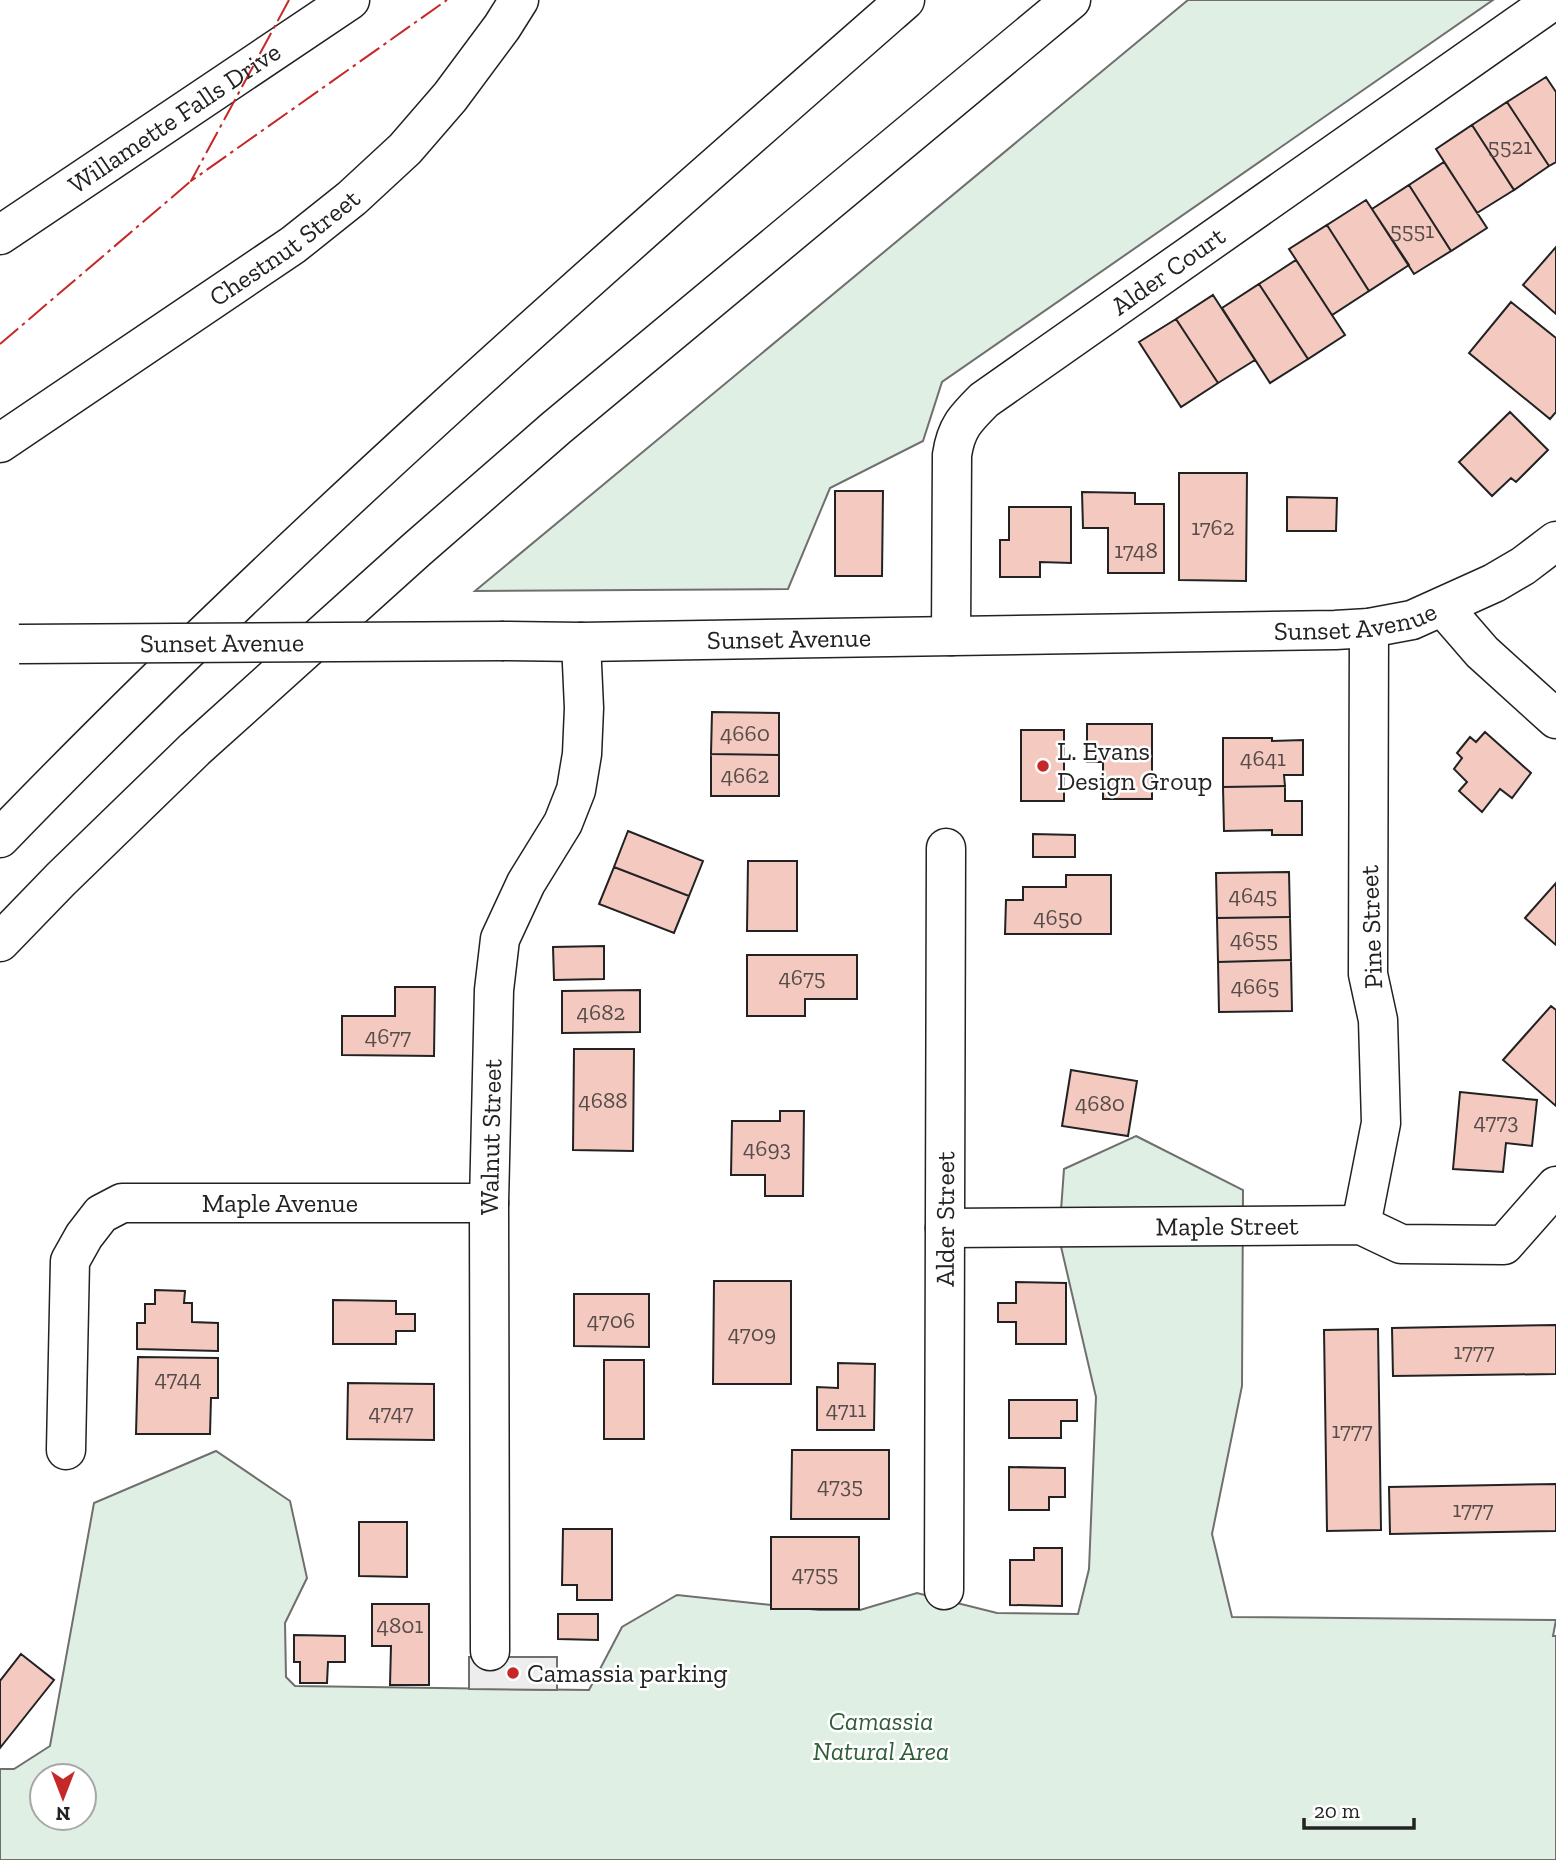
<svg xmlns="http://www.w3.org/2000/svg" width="1556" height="1860" font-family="'Zilla Slab',serif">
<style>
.green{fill:#e0efe3;stroke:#6f6f6f;stroke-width:2;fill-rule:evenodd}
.parking{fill:#ededed;stroke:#6f6f6f;stroke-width:2}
.building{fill:#f3c9c0;stroke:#222;stroke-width:2}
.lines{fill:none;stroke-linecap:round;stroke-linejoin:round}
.minor-casing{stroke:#222;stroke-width:41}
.major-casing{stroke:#222;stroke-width:41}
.highway-casing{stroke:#222;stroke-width:41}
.minor{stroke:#fff;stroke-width:38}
.major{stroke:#fff;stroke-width:38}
.highway{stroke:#fff;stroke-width:38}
.major-bridge-casing{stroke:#222;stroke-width:41;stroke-linecap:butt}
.major-bridge{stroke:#fff;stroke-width:38}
.power{stroke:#c62828;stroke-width:2;stroke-dasharray:24 5 3.5 5;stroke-linecap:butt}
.poi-dot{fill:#c62828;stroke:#fff;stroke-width:2.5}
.labels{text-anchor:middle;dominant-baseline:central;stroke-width:5;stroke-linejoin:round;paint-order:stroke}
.number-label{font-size:23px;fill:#564c4a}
.street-label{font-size:26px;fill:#222;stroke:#fff}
.poi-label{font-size:26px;fill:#222;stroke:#fff;text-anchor:start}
.park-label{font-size:26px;font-style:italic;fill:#2f5e38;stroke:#fff}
</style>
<rect width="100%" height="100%" fill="#fff"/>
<path class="green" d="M 1188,0 L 1493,0 L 942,382 L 923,441 L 830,488 L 788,589 L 475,591 Z
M 1136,1136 L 1243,1190 L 1242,1386 L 1212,1534 L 1232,1617 L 1556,1620 L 1553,1636 L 1556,1636 L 1556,1860 L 0,1860 L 0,1769 L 14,1769 L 50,1746 L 94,1503 L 216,1451 L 290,1501 L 307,1578 L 285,1623 L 286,1677 L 295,1686 L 589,1690 L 622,1627 L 677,1595 L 819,1610 L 860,1610 L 917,1593 L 997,1613 L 1078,1614 L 1089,1569 L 1096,1397 L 1059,1238 L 1064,1169 ZM 42,1776 L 84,1776 L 84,1818 L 42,1818 Z"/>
<path class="parking" d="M 469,1657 L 557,1657 L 557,1690 L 469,1689 Z"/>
<path class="building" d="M 1546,77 L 1556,92 L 1556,162 L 1549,166 L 1507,102 Z
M 1507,102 L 1549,166 L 1514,190 L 1472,125 Z
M 1472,125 L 1514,190 L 1477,213 L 1436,149 Z
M 1444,162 L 1487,228 L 1451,251 L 1409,185 Z
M 1409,185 L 1451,251 L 1414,274 L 1372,209 Z
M 1366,200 L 1409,265 L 1369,291 L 1327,225 Z
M 1327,225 L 1369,291 L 1332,315 L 1289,249 Z
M 1556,247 L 1556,314 L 1523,285 Z
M 1296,260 L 1345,335 L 1308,359 L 1259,284 Z
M 1259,284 L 1308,359 L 1270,383 L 1222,308 Z
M 1213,295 L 1255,360 L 1218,383 L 1176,319 Z
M 1511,302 L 1556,338 L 1556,412 L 1550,419 L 1469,353 Z
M 1176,319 L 1218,383 L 1181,407 L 1139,342 Z
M 1510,412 L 1548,450 L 1516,482 L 1511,478 L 1492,496 L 1459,462 Z
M 1179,473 L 1247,473 L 1246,581 L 1179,580 Z
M 835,491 L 883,491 L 882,576 L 835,576 Z
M 1082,492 L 1135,493 L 1135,504 L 1164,504 L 1164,573 L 1108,573 L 1108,528 L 1083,528 Z
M 1287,497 L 1337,498 L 1336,531 L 1287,531 Z
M 1009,507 L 1071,507 L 1071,563 L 1040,562 L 1040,577 L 1000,577 L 1000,540 L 1009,540 Z
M 712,712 L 779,713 L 779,755 L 711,754 Z
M 1087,724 L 1152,724 L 1152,799 L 1103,799 L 1103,762 L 1087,762 Z
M 1021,730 L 1064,730 L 1064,801 L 1021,801 Z
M 1485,732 L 1531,773 L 1512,798 L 1500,789 L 1482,812 L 1459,791 L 1467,782 L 1454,769 L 1462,758 L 1457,753 L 1470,737 L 1476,742 Z
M 1223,738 L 1272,738 L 1272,741 L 1303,740 L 1303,775 L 1284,775 L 1285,786 L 1223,787 Z
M 711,754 L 779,755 L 779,796 L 711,796 Z
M 1285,786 L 1285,801 L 1302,801 L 1302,835 L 1272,835 L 1272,830 L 1224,831 L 1223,787 Z
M 628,831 L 703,861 L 689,896 L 614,867 Z
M 1033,834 L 1075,835 L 1075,857 L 1033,857 Z
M 748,861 L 797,861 L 797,931 L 747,931 Z
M 614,867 L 689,896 L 674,933 L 599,904 Z
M 1289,872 L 1290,917 L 1217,918 L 1216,873 Z
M 1066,875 L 1111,875 L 1111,934 L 1005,934 L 1006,900 L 1023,900 L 1023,887 L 1066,887 Z
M 1556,883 L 1556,945 L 1525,918 Z
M 1290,917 L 1291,960 L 1218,962 L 1217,918 Z
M 604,946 L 604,979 L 554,980 L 553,947 Z
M 747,955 L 857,955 L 857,999 L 805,999 L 805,1016 L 747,1016 Z
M 1291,960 L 1292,1011 L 1219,1012 L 1218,962 Z
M 395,987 L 435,987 L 434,1056 L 342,1055 L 342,1016 L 395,1016 Z
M 640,990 L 640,1032 L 562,1033 L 562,991 Z
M 1551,1006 L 1556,1010 L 1556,1106 L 1503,1060 Z
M 574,1049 L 634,1049 L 633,1151 L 573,1150 Z
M 1071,1070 L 1137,1081 L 1128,1136 L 1062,1126 Z
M 1460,1092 L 1537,1100 L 1532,1146 L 1506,1143 L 1503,1172 L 1453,1169 Z
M 780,1111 L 804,1111 L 803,1196 L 765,1196 L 765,1175 L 731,1175 L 732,1121 L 780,1121 Z
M 714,1281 L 791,1281 L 791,1384 L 713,1384 Z
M 1016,1282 L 1066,1283 L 1066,1344 L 1016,1344 L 1016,1322 L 998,1322 L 998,1303 L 1016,1303 Z
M 155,1290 L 185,1291 L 184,1303 L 192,1303 L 192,1322 L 218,1323 L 218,1351 L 137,1349 L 137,1323 L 145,1323 L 145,1304 L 155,1304 Z
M 574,1294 L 649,1294 L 649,1347 L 574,1346 Z
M 333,1300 L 396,1301 L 396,1314 L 415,1314 L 415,1331 L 396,1331 L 396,1344 L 333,1344 Z
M 1556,1325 L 1556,1374 L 1393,1376 L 1392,1328 Z
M 1378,1329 L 1381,1530 L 1327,1531 L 1324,1330 Z
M 138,1357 L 218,1358 L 218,1398 L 211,1398 L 210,1434 L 136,1434 Z
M 604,1360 L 644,1360 L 644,1439 L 604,1439 Z
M 838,1363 L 875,1364 L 874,1430 L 817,1430 L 817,1387 L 838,1388 Z
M 348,1383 L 434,1384 L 434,1440 L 347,1439 Z
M 1009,1400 L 1077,1400 L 1077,1421 L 1061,1421 L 1061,1438 L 1009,1438 Z
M 792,1450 L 889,1450 L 889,1519 L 791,1519 Z
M 1009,1467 L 1065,1468 L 1065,1497 L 1049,1497 L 1049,1510 L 1009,1510 Z
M 1556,1484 L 1556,1531 L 1390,1534 L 1389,1487 Z
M 359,1522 L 407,1522 L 407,1577 L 359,1576 Z
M 563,1529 L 612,1529 L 612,1600 L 577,1600 L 577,1585 L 562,1585 Z
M 771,1537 L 859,1537 L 859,1609 L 771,1609 Z
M 1034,1548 L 1062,1548 L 1062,1606 L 1010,1605 L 1010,1560 L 1034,1560 Z
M 372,1604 L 429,1604 L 429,1685 L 390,1685 L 391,1646 L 372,1646 Z
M 558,1614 L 598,1614 L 598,1640 L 558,1639 Z
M 294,1635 L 345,1636 L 345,1662 L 328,1662 L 327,1683 L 300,1683 L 300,1662 L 294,1662 Z
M 21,1654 L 54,1680 L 0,1748 L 0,1681 Z"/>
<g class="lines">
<g class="minor-casing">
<g id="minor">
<path id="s1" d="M 0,235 L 350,0"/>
<path id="s2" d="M 0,443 L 293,245 L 352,198 L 405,149 L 450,97 L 502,27 L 519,0"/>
<path d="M 1443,607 L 1482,652 L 1556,719"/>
<path id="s3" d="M 951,636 L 952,455 C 956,428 965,419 984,400 L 1554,0"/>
<path d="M 1361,1225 L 1381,1123 L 1378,1020 L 1368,974 L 1369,628"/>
<path id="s4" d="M 945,1228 L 1361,1225 L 1401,1244 L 1504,1245 L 1556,1186"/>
<path id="s5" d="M 66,1450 L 70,1261 L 84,1236 L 101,1214 L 122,1203 L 489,1203"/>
<path id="s6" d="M 944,1590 L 946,848"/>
<path id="s7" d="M 490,1651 L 489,1203 L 494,990 L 500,939 L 526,883 L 563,823 L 576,790 L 582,754 L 584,708 L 581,642"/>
</g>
</g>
<g class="major-casing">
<g id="major">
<path id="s8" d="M 504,641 L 581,642 L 1335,630 L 1369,628 L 1412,620 L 1494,583 L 1523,566 L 1556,541"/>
</g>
</g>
<g class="highway-casing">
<path id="highway" d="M 0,838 C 286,542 596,271 905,0
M 0,942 L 61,879 L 195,749 L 416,550 L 556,428 L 1071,0"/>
</g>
<use href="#minor" class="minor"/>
<use href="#major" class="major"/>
<use href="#highway" class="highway"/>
<g class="major-bridge-casing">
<g id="major-bridge">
<path id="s9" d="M 19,644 L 504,641"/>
</g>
</g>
<use href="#major-bridge" class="major-bridge"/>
<path class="power" d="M 289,0 L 191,181 L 447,0
M 0,344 L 191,181"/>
</g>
<g class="poi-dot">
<circle cx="1043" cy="766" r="7"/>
<circle cx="513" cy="1673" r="7"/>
</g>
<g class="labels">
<g class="number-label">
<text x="1510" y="146">5521</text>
<text x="1412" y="230">5551</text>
<text x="1213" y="527">1762</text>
<text x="1136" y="550">1748</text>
<text x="745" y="733">4660</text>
<text x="1263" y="758">4641</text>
<text x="745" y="775">4662</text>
<text x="1253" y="895">4645</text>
<text x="1058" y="917">4650</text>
<text x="1254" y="939">4655</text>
<text x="802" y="977">4675</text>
<text x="1255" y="986">4665</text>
<text x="601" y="1012">4682</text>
<text x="388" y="1036">4677</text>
<text x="603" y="1100">4688</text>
<text x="1100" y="1103">4680</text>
<text x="1496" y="1121">4773</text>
<text x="767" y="1148">4693</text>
<text x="611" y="1320">4706</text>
<text x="752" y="1333">4709</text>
<text x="1474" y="1351">1777</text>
<text x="178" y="1378">4744</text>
<text x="846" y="1409">4711</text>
<text x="391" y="1412">4747</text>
<text x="1352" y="1430">1777</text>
<text x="840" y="1485">4735</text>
<text x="1473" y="1509">1777</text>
<text x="815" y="1573">4755</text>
<text x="400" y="1625">4801</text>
</g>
<g class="street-label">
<text stroke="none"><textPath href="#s1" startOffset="210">Willamette Falls Drive</textPath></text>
<text stroke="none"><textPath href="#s2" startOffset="345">Chestnut Street</textPath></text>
<text stroke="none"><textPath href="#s3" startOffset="471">Alder Court</textPath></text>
<text stroke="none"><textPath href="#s8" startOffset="852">Sunset Avenue</textPath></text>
<text stroke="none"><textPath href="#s8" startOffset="285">Sunset Avenue</textPath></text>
<text stroke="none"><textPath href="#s9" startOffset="203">Sunset Avenue</textPath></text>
<text transform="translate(1371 927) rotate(-92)">Pine Street</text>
<text stroke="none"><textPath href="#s7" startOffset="514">Walnut Street</textPath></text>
<text stroke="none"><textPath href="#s5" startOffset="427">Maple Avenue</textPath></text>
<text stroke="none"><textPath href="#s6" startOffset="371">Alder Street</textPath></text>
<text stroke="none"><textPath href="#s4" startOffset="282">Maple Street</textPath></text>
</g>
<g class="poi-label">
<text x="1057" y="751">L. Evans<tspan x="1057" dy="30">Design Group</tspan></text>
<text x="527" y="1673">Camassia parking</text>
</g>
<g class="park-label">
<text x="881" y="1721">Camassia<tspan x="881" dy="30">Natural Area</tspan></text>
</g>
</g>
<g transform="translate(63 1797) rotate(180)"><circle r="33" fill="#ffffff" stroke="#a7a7a7" stroke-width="2"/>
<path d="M0-5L12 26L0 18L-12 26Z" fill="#c62828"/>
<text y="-10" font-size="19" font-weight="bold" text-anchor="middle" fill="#222222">N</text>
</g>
<path d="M1304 1818v10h110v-10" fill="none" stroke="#222222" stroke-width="3.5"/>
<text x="1314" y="1818" font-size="21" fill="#222222" stroke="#ffffff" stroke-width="5" paint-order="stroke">20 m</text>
</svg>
